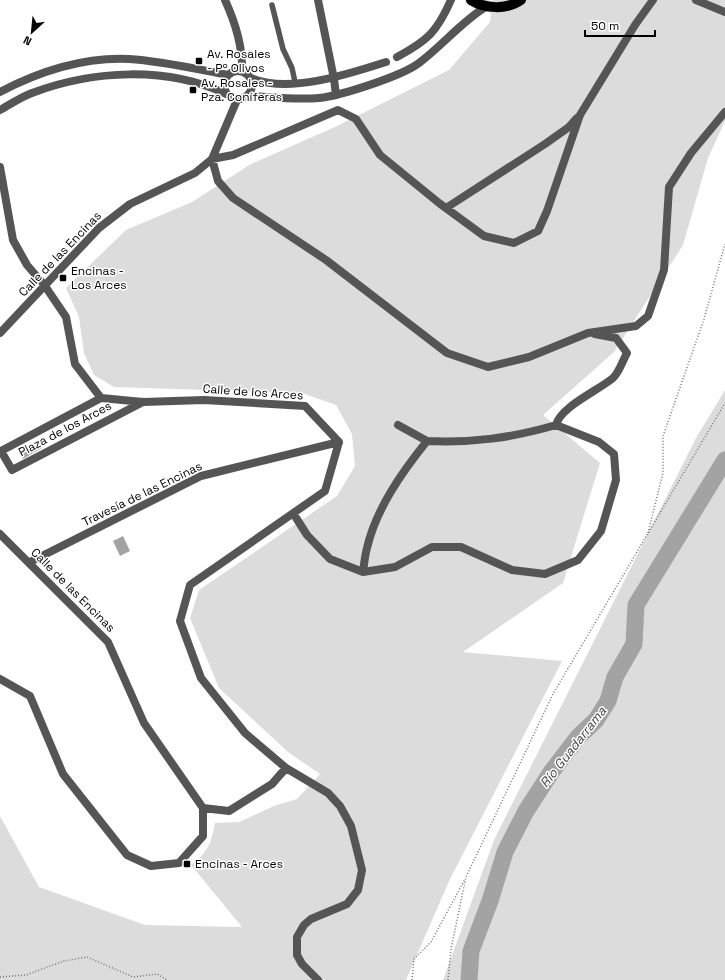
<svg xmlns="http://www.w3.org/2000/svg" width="725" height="980" font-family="'Space Grotesk',sans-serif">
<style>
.green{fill:#dcdcdc}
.water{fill:#a3a3a3}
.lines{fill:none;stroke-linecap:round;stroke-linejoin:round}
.river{stroke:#a3a3a3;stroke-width:17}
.primary-casing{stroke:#dbdbdb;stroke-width:12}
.path{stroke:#777;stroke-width:1.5;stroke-dasharray:1 2;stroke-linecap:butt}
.service{stroke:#555;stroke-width:5.5}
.minor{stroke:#555;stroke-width:8}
.tertiary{stroke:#555;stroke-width:8}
.primary{stroke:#000;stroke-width:10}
.poi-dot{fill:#000;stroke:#fff;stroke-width:1.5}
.labels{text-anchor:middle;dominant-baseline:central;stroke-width:3;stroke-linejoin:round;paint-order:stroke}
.poi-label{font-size:12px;fill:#000;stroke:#fff;text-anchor:start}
.street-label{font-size:12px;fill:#000;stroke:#fff}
.water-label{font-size:13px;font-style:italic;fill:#444;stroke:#fff}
</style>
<rect width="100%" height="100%" fill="#fff"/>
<path class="green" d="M 493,0 L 725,0 L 725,121 L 708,158 L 683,245 L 614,352 L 543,415 L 600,463 L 563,583 L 463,652 L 562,661 L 450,879 L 406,980 L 0,980 L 0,816 L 39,887 L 145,925 L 242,927 L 191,865 C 208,852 211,844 215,823 L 239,822 L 274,806 L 297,799 L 320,774 L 288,752 L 219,688 L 190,618 L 199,590 L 337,496 L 355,466 L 352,434 L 336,405 L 302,393 L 114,387 L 94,375 L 84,353 L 79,317 L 66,288 L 126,230 L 192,202 L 251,164 L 337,126 L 449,70 L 490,22 Z
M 725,390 L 725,980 L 443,980 L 494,840 L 696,438 Z"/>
<path class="water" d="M 38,440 L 42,448 L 23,459 L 19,451 Z
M 123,536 L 130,551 L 120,556 L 113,541 Z"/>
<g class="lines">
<path class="river" d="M 469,980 L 471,951 L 490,901 L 505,852 L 526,811 L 552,771 L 578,737 L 596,720 L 608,701 L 615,677 L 634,644 L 636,605 L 725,460"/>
<g class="primary-casing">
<path id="primary" d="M 471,0 C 485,9 507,10 521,0"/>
</g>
<path class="path" d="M 648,533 L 663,473 L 663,436 L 704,319 L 725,244
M 0,977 L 26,975 L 64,961 L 87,957 L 133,977 L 157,974 L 167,980
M 412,980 L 414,959 L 431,942 L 465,879
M 448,980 L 451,949 L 466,877 L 553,694 L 725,403"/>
<path class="service" d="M 272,5 L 283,49 L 292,68 L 295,82"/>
<path class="minor" d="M 225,0 C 235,22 243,47 242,71
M 318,0 L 334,79 L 336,95
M 653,0 L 635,25 L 580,115 L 547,211 L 538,231 L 514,243 L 484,236 L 439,203 L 380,155 L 356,119 L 338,110 L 233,155 L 212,159 L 218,181 L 233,198 L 326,260 L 447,353 L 488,367 L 529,357 L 588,333 L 636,326 L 648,316 L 664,270 L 669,187 L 691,153 L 725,112
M 696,0 L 725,12
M 0,167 L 13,240 L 27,265 L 45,286 L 66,317 L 75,364 L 101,398 L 143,402 L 204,400 L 305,406 L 339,442 L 325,491 L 190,585 L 180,621 L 201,678 L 245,733 L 286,768 L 328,793 L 340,806 L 351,826 L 362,870 L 358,890 L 347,904 L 311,919 L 304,925 L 297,937 L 297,955 L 302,964 L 318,980
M 446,208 L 545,144 L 569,127 L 577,118
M 0,333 L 99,228 L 130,204 L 195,173 L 212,159 L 237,100
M 101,398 L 1,451 L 12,470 L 143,402
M 398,425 L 427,441
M 293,513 L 307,535 L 330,559 L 363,572 L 395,567 L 432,547 L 461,547 L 512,570 L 545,574 L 578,560 L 601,531 L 616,480 L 614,454 L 599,442 L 556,425 C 560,407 599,390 613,378 C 619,373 623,360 627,353 L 616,338 L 595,334
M 0,534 L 108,642 L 144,723 L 203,808 L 203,836 L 179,863 L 151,866 L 127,855 L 63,774 L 30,696 L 0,679
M 30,562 L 201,476 L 339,442
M 363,572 C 364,564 365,555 367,548 C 376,509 402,472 427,441 C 473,443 511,438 556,425
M 203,808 L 229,811 L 272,784 L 286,768"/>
<path class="tertiary" d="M 397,57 C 427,41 437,32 451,0
M224 85a14 14 0 1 1 28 0a14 14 0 1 1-28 0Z
M 251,78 C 288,94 349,74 386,62
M 0,92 C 40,71 84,57 129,59 C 162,61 196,69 228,75
M 248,96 C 271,97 296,100 319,98 C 340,96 402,76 419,63 C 443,45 461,22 487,6
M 0,110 C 11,104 21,97 32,93 C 93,70 167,66 226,94"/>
<use href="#primary" class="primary"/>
</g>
<g class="poi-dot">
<rect x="195" y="57" width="8" height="8" rx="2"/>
<rect x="189" y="86" width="8" height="8" rx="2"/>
<rect x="59" y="274" width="8" height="8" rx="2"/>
<rect x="183" y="860" width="8" height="8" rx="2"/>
</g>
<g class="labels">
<g class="poi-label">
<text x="207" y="54">Av. Rosales<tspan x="207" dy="14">- Pº Olivos</tspan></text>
<text x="201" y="83">Av. Rosales -<tspan x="201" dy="14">Pza. Coníferas</tspan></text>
<text x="71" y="271">Encinas -<tspan x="71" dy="14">Los Arces</tspan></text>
<text x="195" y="864">Encinas - Arces</text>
</g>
<g class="street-label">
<text transform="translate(60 254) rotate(-46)">Calle de las Encinas</text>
<text transform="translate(253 392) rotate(4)">Calle de los Arces</text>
<text transform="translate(65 429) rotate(-28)">Plaza de los Arces</text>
<text transform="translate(142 494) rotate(-26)">Travesía de las Encinas</text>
<text transform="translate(73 590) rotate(45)">Calle de las Encinas</text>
</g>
<g class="water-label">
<text transform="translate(573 747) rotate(-52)">Río Guadarrama</text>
</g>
</g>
<g transform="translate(32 32) rotate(207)" stroke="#ffffff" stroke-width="3" paint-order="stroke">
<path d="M0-3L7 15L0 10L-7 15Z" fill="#000000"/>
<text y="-6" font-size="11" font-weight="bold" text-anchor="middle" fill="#000000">N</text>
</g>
<path d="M585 30v6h70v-6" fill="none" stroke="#000000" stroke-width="2"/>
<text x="591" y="30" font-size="12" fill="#000000" stroke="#ffffff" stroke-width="3" paint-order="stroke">50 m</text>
</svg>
